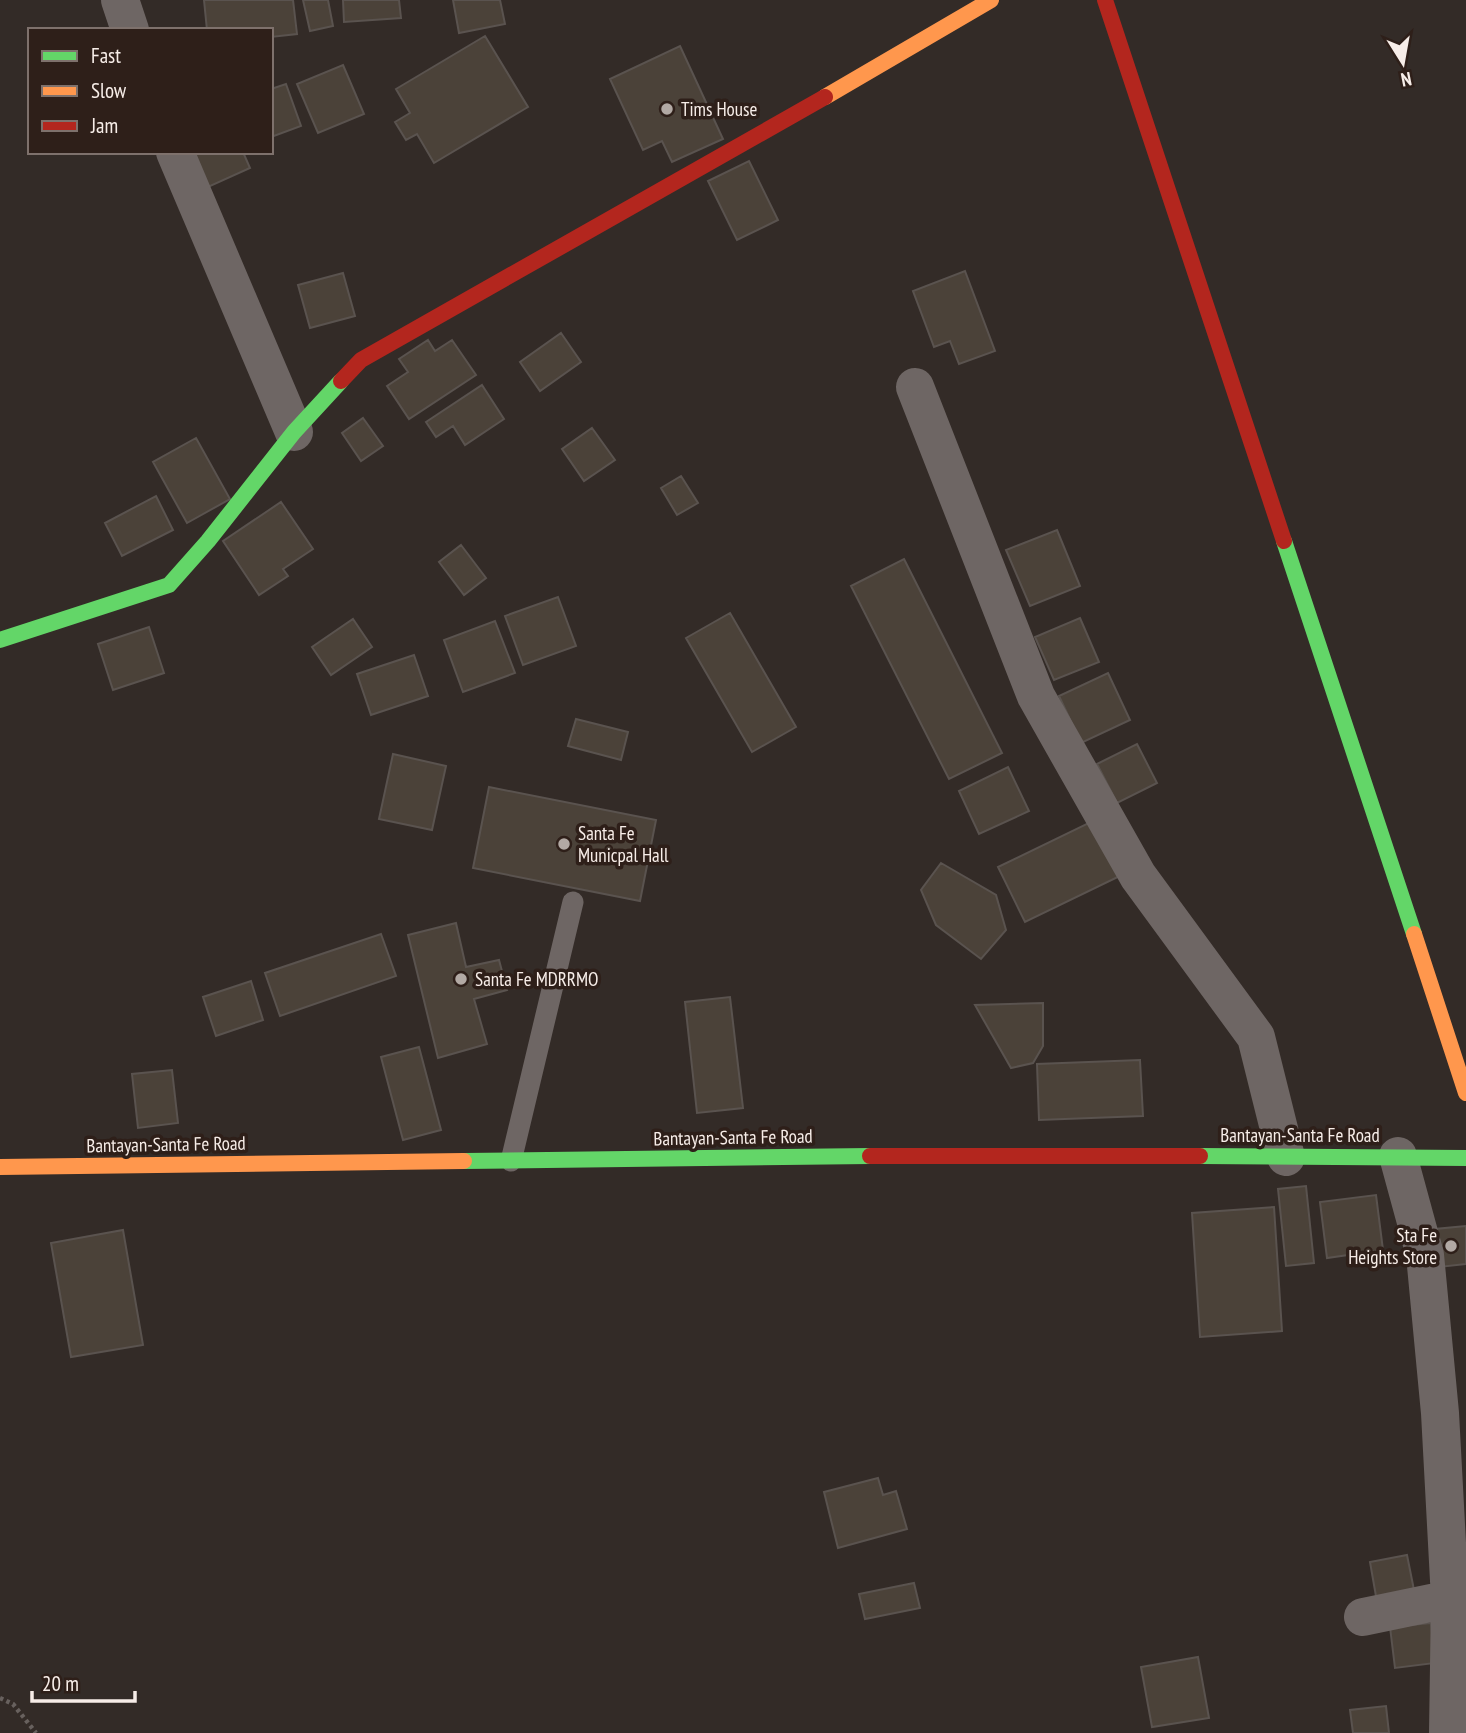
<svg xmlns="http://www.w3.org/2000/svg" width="1466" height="1733" font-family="'PT Sans Narrow',sans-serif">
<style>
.building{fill:#4b4239;stroke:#5a534f;stroke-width:2}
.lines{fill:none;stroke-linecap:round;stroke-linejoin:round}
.path{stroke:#68615e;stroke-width:4.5;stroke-dasharray:3.5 3.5;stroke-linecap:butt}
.lane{stroke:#6e6664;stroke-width:21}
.street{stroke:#6e6664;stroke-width:38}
.fast{stroke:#63d668;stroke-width:16}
.slow{stroke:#ff974d;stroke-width:16}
.jam{stroke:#b3261e;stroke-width:16}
.poi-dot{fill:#b2a9a4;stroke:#2e1f19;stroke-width:2.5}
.labels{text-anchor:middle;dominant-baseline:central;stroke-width:7;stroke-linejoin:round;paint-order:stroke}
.poi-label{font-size:19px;fill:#f7ede8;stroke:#2e1f19;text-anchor:start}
.street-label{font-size:19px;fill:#f7ede8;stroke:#2e1f19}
</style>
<rect width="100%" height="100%" fill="#332b27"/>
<path class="building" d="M 204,0 L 293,0 L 297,34 L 271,37 L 271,30 L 207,30 Z
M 303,0 L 328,0 L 333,26 L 310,31 Z
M 343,0 L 399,0 L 401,18 L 344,22 Z
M 453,0 L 500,0 L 505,24 L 459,33 Z
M 485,36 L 528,107 L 434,163 L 417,134 L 406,140 L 395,122 L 410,113 L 396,89 Z
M 680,46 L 723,139 L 672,162 L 662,141 L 643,150 L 610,79 Z
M 343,65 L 364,114 L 318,133 L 297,84 Z
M 286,84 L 301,126 L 271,137 L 271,89 Z
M 194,152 L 243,152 L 250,168 L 208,187 Z
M 749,161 L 778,220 L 737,240 L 708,181 Z
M 965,271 L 995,351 L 959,364 L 950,341 L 934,347 L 913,291 Z
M 343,273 L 355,316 L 310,328 L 298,285 Z
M 561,333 L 581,362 L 540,391 L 520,362 Z
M 428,340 L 435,351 L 452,340 L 476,375 L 409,419 L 387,386 L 408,372 L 399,359 Z
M 482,385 L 504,419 L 465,445 L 453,426 L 436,437 L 426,422 Z
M 363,418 L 383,446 L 361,461 L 342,433 Z
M 592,428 L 615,460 L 584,481 L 562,449 Z
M 196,438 L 230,499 L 187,523 L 153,462 Z
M 681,476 L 698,503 L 677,515 L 661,488 Z
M 156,496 L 173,530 L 122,556 L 105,523 Z
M 281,502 L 313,549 L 283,569 L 288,576 L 259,595 L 223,541 Z
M 1057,530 L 1080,586 L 1030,606 L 1006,550 Z
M 461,545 L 486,578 L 464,595 L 439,562 Z
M 904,559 L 1002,753 L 949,779 L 851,586 Z
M 558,597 L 576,646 L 523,665 L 505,616 Z
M 730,613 L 796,727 L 752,752 L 686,638 Z
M 1080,618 L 1099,662 L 1054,680 L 1035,637 Z
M 353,619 L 372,647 L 331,675 L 312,647 Z
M 495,621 L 515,673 L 463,692 L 444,640 Z
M 149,627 L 164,673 L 113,690 L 98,644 Z
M 414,655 L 428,696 L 371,715 L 357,674 Z
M 1108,673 L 1130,720 L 1081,743 L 1059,696 Z
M 576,719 L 628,732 L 621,760 L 568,746 Z
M 1137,744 L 1157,783 L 1117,803 L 1097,764 Z
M 393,754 L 446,766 L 432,830 L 379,819 Z
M 1008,767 L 1029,811 L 979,834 L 959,791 Z
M 489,787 L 656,820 L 640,901 L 473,868 Z
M 1099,818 L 1126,873 L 1025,922 L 998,867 Z
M 941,863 L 996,895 L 1006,930 L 981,959 L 936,925 L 921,890 Z
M 456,923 L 466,967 L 499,960 L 507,990 L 474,999 L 487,1044 L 438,1058 L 408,935 Z
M 381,934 L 396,976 L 280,1016 L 265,973 Z
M 251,981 L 263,1020 L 216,1036 L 203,997 Z
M 730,997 L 743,1108 L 697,1113 L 685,1002 Z
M 1043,1003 L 1043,1046 L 1033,1063 L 1011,1068 L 975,1005 Z
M 419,1047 L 441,1130 L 403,1140 L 381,1057 Z
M 1140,1060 L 1143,1116 L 1039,1120 L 1037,1064 Z
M 172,1070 L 178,1123 L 138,1128 L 132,1074 Z
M 1306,1186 L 1314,1263 L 1286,1266 L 1278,1189 Z
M 1376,1195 L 1383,1250 L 1327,1258 L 1320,1202 Z
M 1274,1207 L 1282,1331 L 1200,1337 L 1192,1213 Z
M 1466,1226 L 1466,1264 L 1439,1267 L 1435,1229 Z
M 123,1230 L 143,1345 L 71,1357 L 51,1243 Z
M 878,1478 L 883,1495 L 896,1491 L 907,1529 L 838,1548 L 824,1492 Z
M 1407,1555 L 1415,1595 L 1377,1602 L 1370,1562 Z
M 914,1583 L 920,1608 L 865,1619 L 859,1594 Z
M 1431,1623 L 1435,1663 L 1395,1668 L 1390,1627 Z
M 1198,1657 L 1209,1718 L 1152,1727 L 1141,1667 Z
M 1386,1706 L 1389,1733 L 1353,1733 L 1350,1710 Z"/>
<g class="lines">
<path class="path" d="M 0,1698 L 13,1704 L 36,1733"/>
<path class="lane" d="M 511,1161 L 573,902"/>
<path class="street" d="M 120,0 L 130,30
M 175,152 L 294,432
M 915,387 L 1036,696 L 1138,876 L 1256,1037 L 1286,1157
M 1398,1156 L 1425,1255 L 1440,1413 L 1450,1599 L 1448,1733
M 1363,1617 L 1450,1599"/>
<path class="fast" d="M 1284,541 L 1414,934
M 0,640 L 169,585 L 208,541 L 294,432 L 341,381
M 1200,1156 L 1466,1158
M 464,1161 L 870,1156"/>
<path class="slow" d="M 825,97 L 991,0
M 1414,934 L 1466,1093
M 0,1167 L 464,1161"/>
<path class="jam" d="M 1105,0 L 1284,541
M 341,381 L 361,360 L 825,97
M 870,1156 L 1200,1156"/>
</g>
<g class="poi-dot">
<circle cx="667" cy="109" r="7"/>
<circle cx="564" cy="844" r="7"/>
<circle cx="461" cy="979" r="7"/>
<circle cx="1451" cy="1246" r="7"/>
</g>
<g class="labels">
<g class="poi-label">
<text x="681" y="109">Tims House</text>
<text x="578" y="833">Santa Fe<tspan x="578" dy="22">Municpal Hall</tspan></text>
<text x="475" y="979">Santa Fe MDRRMO</text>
<text x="1437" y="1235" text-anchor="end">Sta Fe<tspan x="1437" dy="22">Heights Store</tspan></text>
</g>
<g class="street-label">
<text x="1300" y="1135">Bantayan-Santa Fe Road</text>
<text transform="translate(733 1137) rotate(-1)">Bantayan-Santa Fe Road</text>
<text transform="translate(166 1144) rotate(-1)">Bantayan-Santa Fe Road</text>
</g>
</g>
<rect x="28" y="28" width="245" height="126" fill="#2e1f19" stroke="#7e716c" stroke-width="2"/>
<rect x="42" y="51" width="35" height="10" fill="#63d668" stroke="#7e716c" stroke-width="2"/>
<text x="91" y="63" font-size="21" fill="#f7ede8">Fast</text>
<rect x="42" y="86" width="35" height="10" fill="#ff974d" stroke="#7e716c" stroke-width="2"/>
<text x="91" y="98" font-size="21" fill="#f7ede8">Slow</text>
<rect x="42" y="121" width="35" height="10" fill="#b3261e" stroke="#7e716c" stroke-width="2"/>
<text x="91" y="133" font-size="21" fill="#f7ede8">Jam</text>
<g transform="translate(1403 63) rotate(169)" stroke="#2e1f19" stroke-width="5" paint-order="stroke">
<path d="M0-5L12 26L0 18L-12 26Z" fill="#f7ede8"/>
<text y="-10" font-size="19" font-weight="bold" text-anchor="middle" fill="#f7ede8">N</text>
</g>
<path d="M32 1691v10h103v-10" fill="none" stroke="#f7ede8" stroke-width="3.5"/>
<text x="42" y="1691" font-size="21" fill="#f7ede8" stroke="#2e1f19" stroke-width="5" paint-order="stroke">20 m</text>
</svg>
